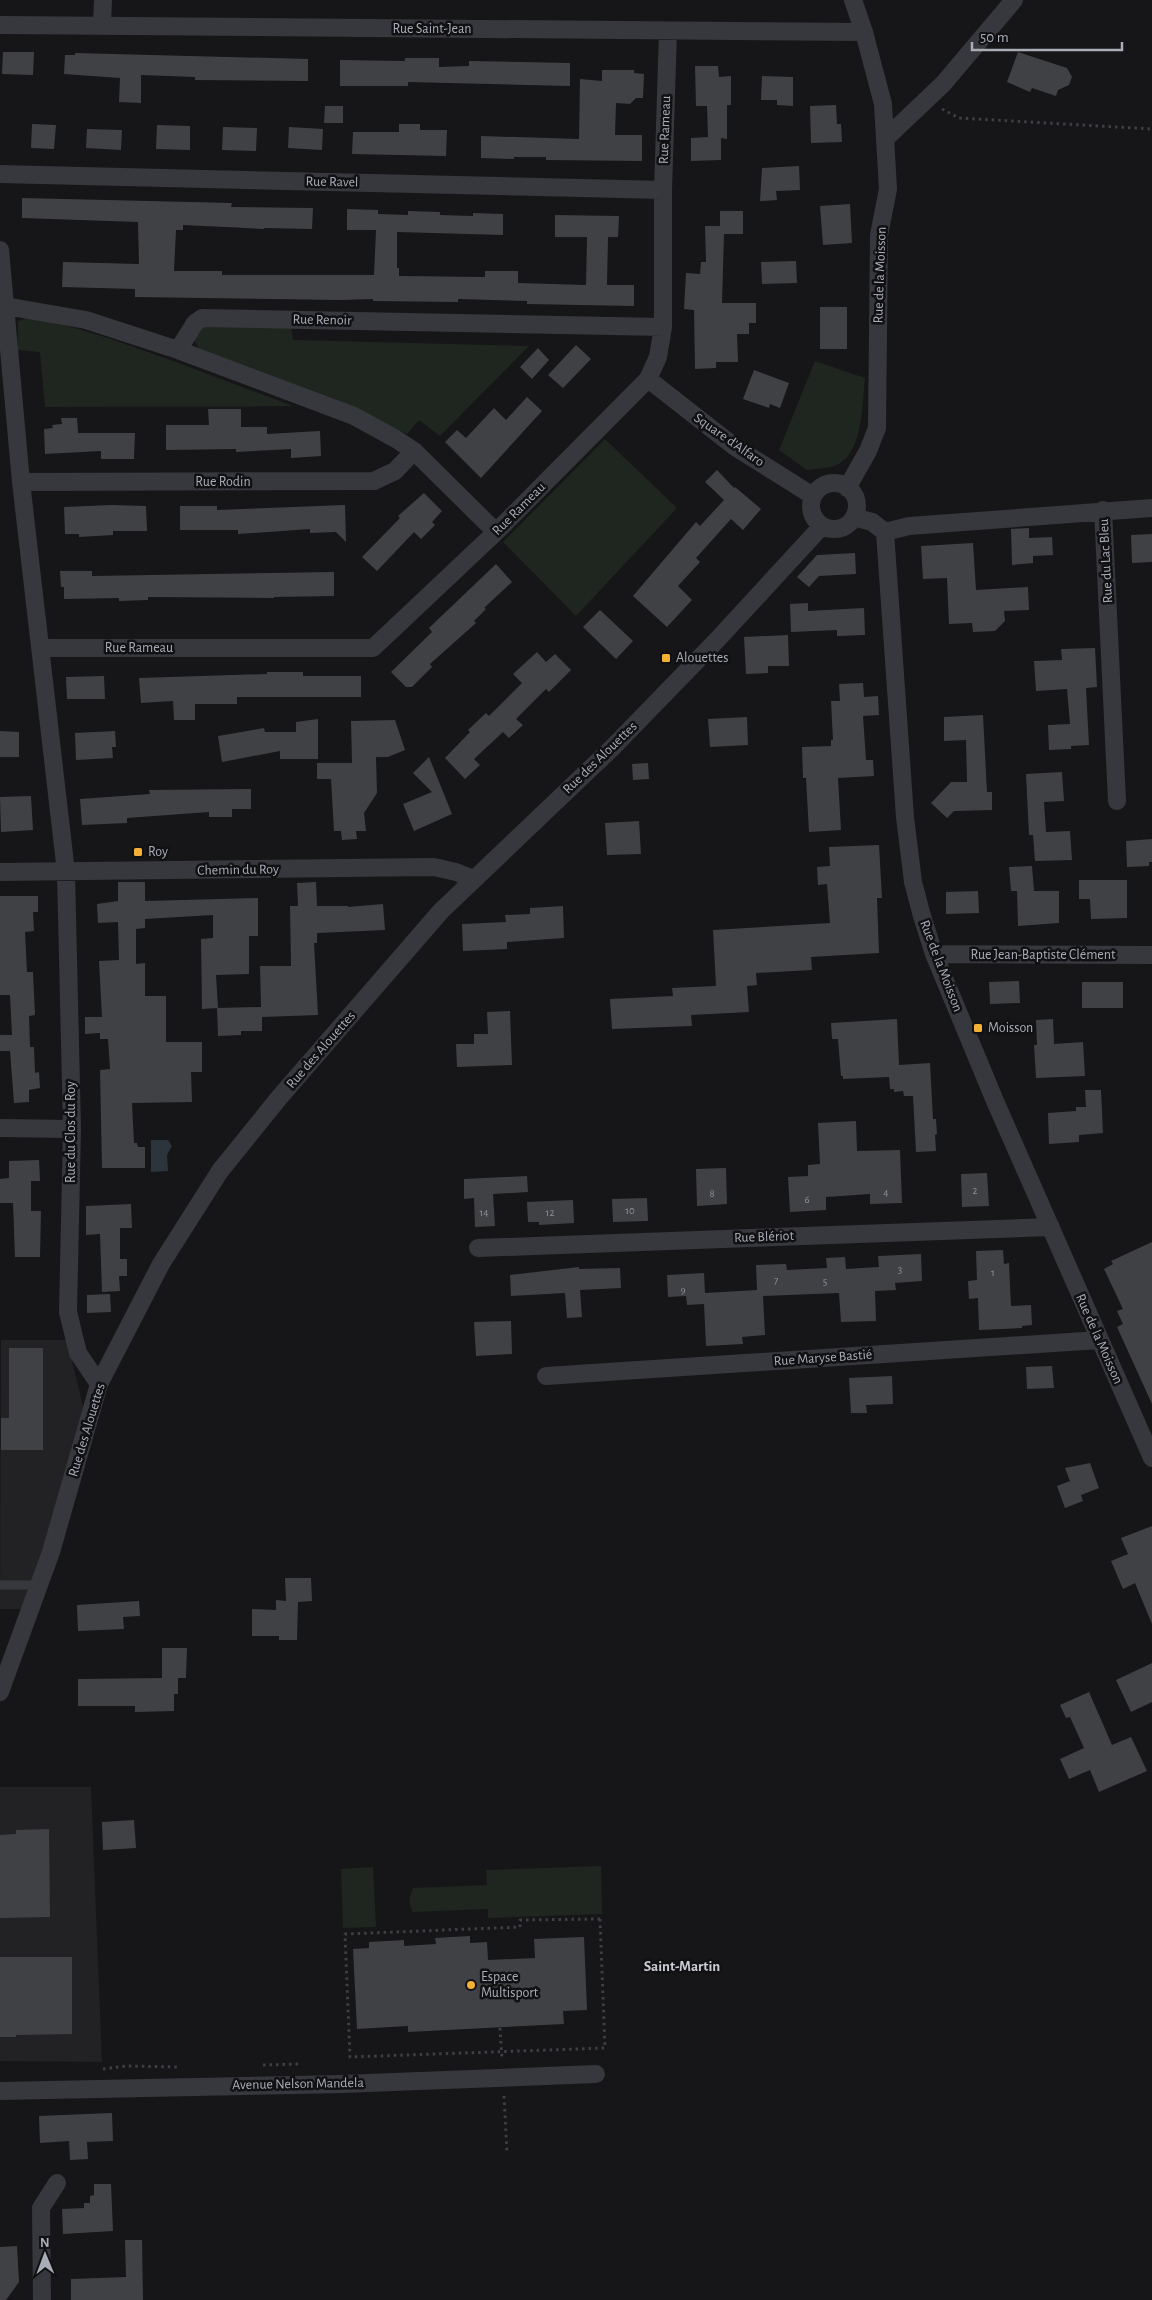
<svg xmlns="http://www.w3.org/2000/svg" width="1152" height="2300" font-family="'Alegreya Sans',sans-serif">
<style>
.built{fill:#222225}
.green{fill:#1e261f}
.water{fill:#2c353c}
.building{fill:#404145}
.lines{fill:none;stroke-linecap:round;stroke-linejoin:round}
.path{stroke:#3d3f44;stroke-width:3;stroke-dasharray:2.5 4;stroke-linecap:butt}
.lane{stroke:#37383d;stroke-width:9}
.street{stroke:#37383d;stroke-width:18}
.poi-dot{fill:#f2b134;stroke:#111113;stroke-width:2}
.labels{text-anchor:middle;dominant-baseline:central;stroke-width:5;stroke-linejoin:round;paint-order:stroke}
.number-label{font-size:11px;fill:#8e929b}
.street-label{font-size:14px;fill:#a8adb8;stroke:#111113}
.poi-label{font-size:14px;fill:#a8adb8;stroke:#111113;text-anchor:start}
.neighbourhood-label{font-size:15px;font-weight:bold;fill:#c9ccd4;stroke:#111113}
</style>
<rect width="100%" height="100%" fill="#161618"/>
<path class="built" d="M 1,1340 L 67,1340 L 86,1419 L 23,1609 L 0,1609 Z
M 0,1787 L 91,1787 L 102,2062 L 0,2061 Z"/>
<path class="green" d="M 27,318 C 63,323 97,334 131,346 C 186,365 239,386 293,406 L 45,407 L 40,352 L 18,350 L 18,321 Z
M 210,324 L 291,327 L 293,340 L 529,346 L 440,436 L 419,420 L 407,434 L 355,409 L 200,350 L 194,340 L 198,330 Z
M 815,361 L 865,378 C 862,403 864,456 834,466 C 826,469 816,468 807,470 L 779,450 Z
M 605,439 L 677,508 L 576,616 L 503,542 Z
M 601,1866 L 602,1914 L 488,1918 L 488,1909 L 413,1912 C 408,1903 409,1898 413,1888 L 487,1885 L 486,1870 Z
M 373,1867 L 376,1927 L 343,1928 L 341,1869 Z"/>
<path class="water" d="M 151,1140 L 168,1140 L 172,1146 L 167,1155 L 168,1171 L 151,1172 Z"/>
<path class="building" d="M 3,52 L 34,52 L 33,75 L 2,74 Z
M 1018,52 L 1067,68 L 1072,77 L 1069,85 L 1058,90 L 1056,96 L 1032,88 L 1030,92 L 1007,82 Z
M 75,53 L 308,59 L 308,81 L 195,80 L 195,77 L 141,75 L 141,103 L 119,102 L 120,78 L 64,74 L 65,55 L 75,55 Z
M 405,58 L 439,58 L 439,67 L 469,66 L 469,61 L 570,63 L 570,86 L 408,82 L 408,86 L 340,86 L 340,60 L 405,61 Z
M 695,66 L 718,66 L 719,77 L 731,76 L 731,105 L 727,105 L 727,139 L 721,138 L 721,160 L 691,161 L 691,138 L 708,137 L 707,106 L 696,106 Z
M 602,70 L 634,70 L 634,73 L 644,74 L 643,98 L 636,98 L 630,104 L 616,103 L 615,135 L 642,135 L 642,161 L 546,160 L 546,157 L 514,157 L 514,159 L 481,158 L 481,136 L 579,139 L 580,79 L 602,81 Z
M 762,76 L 793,77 L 793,106 L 777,105 L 777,100 L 761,100 Z
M 836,105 L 837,124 L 841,124 L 842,142 L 811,143 L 810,106 Z
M 325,106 L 343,106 L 343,123 L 324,123 Z
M 32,124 L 56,125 L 54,149 L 31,148 Z
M 399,124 L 420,124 L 420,130 L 447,130 L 446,156 L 352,154 L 353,132 L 399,132 Z
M 157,125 L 190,126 L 190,150 L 156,149 Z
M 223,127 L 257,128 L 256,151 L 222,150 Z
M 289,127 L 323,129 L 322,150 L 288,148 Z
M 87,129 L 122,130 L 121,150 L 86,148 Z
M 799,166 L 800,190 L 776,191 L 777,200 L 760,201 L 762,168 Z
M 22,198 L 232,203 L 231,207 L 313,208 L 312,229 L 264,228 L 264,229 L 183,225 L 183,230 L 176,230 L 174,271 L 222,271 L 222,275 L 374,275 L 376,230 L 347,230 L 347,209 L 378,210 L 378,214 L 408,215 L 408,211 L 440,212 L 440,215 L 473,216 L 473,213 L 503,214 L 503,235 L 397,232 L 397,268 L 399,268 L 399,276 L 485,277 L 485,271 L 518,271 L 518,283 L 586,285 L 587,237 L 555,237 L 555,215 L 619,216 L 618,237 L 608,237 L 607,285 L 634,285 L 634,306 L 527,304 L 527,301 L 458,299 L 458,302 L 373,301 L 373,299 L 341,300 L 135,297 L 135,289 L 62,287 L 63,262 L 139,264 L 138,222 L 22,218 Z
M 850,204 L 852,243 L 823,245 L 820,206 Z
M 720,211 L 743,211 L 743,234 L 724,234 L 722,303 L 756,303 L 756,323 L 749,323 L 749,334 L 737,334 L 738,362 L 716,362 L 716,368 L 695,369 L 694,310 L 684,309 L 686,273 L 700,274 L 701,262 L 706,262 L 705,226 L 720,226 Z
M 796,261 L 797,283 L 762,284 L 761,262 Z
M 820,307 L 847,307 L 847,349 L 820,349 Z
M 576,345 L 591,359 L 563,388 L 548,375 Z
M 538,348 L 549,360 L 532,379 L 520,367 Z
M 754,370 L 789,383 L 780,408 L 770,404 L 769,408 L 743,399 Z
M 527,397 L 542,411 L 481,478 L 445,442 L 457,430 L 466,438 L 494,408 L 506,420 Z
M 208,409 L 241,409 L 241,427 L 267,427 L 267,434 L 320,431 L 321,456 L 291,458 L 291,449 L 236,452 L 236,449 L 166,450 L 166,425 L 209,425 Z
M 61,418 L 77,418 L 78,433 L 135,433 L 134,459 L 101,459 L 101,451 L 45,454 L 44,429 L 53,428 L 52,425 L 62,424 Z
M 717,470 L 734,488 L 735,487 L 761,509 L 743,530 L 731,519 L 696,558 L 700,562 L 678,586 L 692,600 L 667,627 L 633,596 L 696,522 L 700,526 L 724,500 L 705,482 Z
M 424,493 L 442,511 L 432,522 L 435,525 L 421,539 L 414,532 L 377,571 L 362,557 L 400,518 L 398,516 Z
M 112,505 L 146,506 L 147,531 L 113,531 L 113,535 L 79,537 L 79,534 L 65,534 L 64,507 Z
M 345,505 L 346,542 L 336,532 L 310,533 L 310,529 L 238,534 L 238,530 L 180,530 L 180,506 L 217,506 L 217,510 Z
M 1029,528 L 1029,538 L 1052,537 L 1053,555 L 1033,556 L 1033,563 L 1012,565 L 1011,529 Z
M 1152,534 L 1152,562 L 1132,563 L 1131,535 Z
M 973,543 L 976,590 L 1028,587 L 1029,610 L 1004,611 L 1005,621 L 995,631 L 973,632 L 972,623 L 949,624 L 947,578 L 923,579 L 921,546 Z
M 855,553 L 856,574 L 819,576 L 809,587 L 797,577 L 817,555 Z
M 496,564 L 512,582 L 484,608 L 486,609 L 474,621 L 476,623 L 430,664 L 432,667 L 412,687 L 406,687 L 391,672 L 432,632 L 429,628 Z
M 60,571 L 92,571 L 92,576 L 334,572 L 334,596 L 274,597 L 274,598 L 148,597 L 148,600 L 119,601 L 119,598 L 64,599 L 64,587 L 61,587 Z
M 808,603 L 808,611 L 864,608 L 865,635 L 837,636 L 837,630 L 791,632 L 790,604 Z
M 600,610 L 633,641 L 616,659 L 583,627 Z
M 788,635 L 789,666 L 768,666 L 768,673 L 746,674 L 744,637 Z
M 1095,648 L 1097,687 L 1086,688 L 1089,745 L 1071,746 L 1071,749 L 1049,750 L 1048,725 L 1070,724 L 1067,689 L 1036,691 L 1034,661 L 1062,660 L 1061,649 Z
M 537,652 L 546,662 L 555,654 L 571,670 L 549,692 L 546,689 L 516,719 L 523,725 L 509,738 L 503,732 L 474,759 L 480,765 L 465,779 L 445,758 L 470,732 L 468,730 L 486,713 L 489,716 L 522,683 L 513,674 Z
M 267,672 L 303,672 L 303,676 L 361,676 L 361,697 L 237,697 L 237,704 L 195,704 L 195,720 L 174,720 L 173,701 L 141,703 L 139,678 L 267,674 Z
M 104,676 L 105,699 L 67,699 L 66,677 Z
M 863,683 L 864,697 L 878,696 L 879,715 L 863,716 L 866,760 L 873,760 L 874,776 L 838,778 L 841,830 L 809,832 L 806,778 L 803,778 L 802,747 L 831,746 L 831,740 L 833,740 L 831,701 L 840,701 L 839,684 Z
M 983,715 L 987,792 L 992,792 L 992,810 L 954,811 L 947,818 L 931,803 L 951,782 L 967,782 L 966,740 L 944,741 L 944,717 Z
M 747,717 L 748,745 L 710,747 L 708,719 Z
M 318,719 L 318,759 L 280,759 L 280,751 L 222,762 L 218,736 L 264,728 L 265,732 L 296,732 L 296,722 Z
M 395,720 L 405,750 L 388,757 L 376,757 L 377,793 L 364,813 L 366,831 L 356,831 L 357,839 L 342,840 L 341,831 L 334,831 L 331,779 L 317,779 L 317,763 L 352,763 L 351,721 Z
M 0,731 L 19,732 L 19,757 L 0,757 Z
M 115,731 L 116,747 L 112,747 L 113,758 L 76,760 L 75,733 Z
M 429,757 L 452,814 L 414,831 L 403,804 L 432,792 L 413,773 Z
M 648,763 L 649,779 L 633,780 L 632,764 Z
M 1062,772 L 1064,801 L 1044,802 L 1046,832 L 1070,831 L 1072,860 L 1035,861 L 1033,835 L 1029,835 L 1026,774 Z
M 251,789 L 251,809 L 232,809 L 232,817 L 209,817 L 209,812 L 127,818 L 127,823 L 82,825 L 80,799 L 150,794 L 149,790 Z
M 31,796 L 33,830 L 1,832 L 0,797 Z
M 639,821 L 641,854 L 607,855 L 605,823 Z
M 1152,839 L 1152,862 L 1149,862 L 1149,866 L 1127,867 L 1126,841 Z
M 879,845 L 882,898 L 877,898 L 879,953 L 811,957 L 812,970 L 756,973 L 757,985 L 747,986 L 749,1012 L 691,1015 L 692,1026 L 612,1029 L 610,999 L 673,996 L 672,988 L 716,986 L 713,930 L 830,923 L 827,884 L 818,885 L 817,867 L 830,866 L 829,847 Z
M 1032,866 L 1034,891 L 1059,891 L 1059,923 L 1018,926 L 1017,891 L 1011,891 L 1009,867 Z
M 1079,880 L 1127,880 L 1127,918 L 1091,919 L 1090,899 L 1079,899 Z
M 118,882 L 145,882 L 145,901 L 258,898 L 258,936 L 249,936 L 249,974 L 216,975 L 218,1008 L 202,1009 L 201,939 L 213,938 L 213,915 L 145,919 L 145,928 L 136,929 L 136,964 L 145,963 L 145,996 L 166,996 L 166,1042 L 202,1042 L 202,1072 L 191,1072 L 192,1102 L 132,1103 L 134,1143 L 137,1143 L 138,1147 L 145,1147 L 145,1168 L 102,1168 L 100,1070 L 110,1069 L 108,1039 L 100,1039 L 100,1033 L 85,1034 L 85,1017 L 102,1017 L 99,961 L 119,960 L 118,922 L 98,923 L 97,904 L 118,901 Z
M 316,882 L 317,906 L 348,906 L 348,907 L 383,904 L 385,930 L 317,933 L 317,943 L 314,943 L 318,1015 L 262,1017 L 262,1031 L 241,1031 L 241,1035 L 218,1036 L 217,1008 L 261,1007 L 260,966 L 291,966 L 290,906 L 298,906 L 297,883 Z
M 978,891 L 979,913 L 946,914 L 946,892 Z
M 0,896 L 38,896 L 38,912 L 33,912 L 34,931 L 25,932 L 27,972 L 33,972 L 35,1015 L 29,1016 L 30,1047 L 34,1047 L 35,1073 L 39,1072 L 40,1088 L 29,1090 L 29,1102 L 14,1103 L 10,1051 L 0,1051 L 0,1035 L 12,1035 L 10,995 L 0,995 Z
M 563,906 L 564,938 L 507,942 L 507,949 L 463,951 L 462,924 L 506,922 L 505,915 L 530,914 L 530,908 Z
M 1019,981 L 1020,1003 L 990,1004 L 989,982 Z
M 1082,982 L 1123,982 L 1123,1008 L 1082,1008 Z
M 510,1011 L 512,1065 L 457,1067 L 456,1044 L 474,1044 L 474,1034 L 488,1034 L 487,1012 Z
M 897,1019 L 899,1065 L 930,1063 L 933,1119 L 936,1119 L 937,1134 L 935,1135 L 936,1151 L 916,1152 L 913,1096 L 904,1096 L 903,1091 L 894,1092 L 894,1089 L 890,1089 L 889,1077 L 843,1079 L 843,1076 L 841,1076 L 838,1039 L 832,1039 L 831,1023 Z
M 1053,1019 L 1054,1044 L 1083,1042 L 1085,1076 L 1036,1078 L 1034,1045 L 1037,1045 L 1036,1020 Z
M 1085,1090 L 1101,1090 L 1103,1133 L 1079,1135 L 1079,1142 L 1049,1144 L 1048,1113 L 1076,1111 L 1076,1107 L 1086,1107 Z
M 856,1121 L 857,1151 L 900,1150 L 902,1203 L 870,1204 L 870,1194 L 826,1197 L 826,1210 L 790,1212 L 788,1177 L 808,1176 L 808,1165 L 820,1164 L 818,1123 Z
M 39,1160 L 40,1181 L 31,1181 L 31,1211 L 41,1211 L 40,1257 L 15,1257 L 13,1203 L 0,1203 L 0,1179 L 9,1178 L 9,1161 Z
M 726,1168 L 727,1204 L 697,1206 L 696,1169 Z
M 987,1173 L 989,1206 L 962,1207 L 961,1174 Z
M 527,1176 L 528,1192 L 493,1194 L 495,1226 L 475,1227 L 474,1198 L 464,1199 L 464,1179 Z
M 647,1198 L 648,1221 L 613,1222 L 612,1199 Z
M 573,1200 L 574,1223 L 539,1225 L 539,1222 L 528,1222 L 527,1202 Z
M 131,1204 L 132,1228 L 120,1228 L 120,1259 L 127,1259 L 127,1276 L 119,1276 L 120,1291 L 102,1292 L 100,1234 L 86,1235 L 86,1206 Z
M 1152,1242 L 1152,1404 L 1117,1327 L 1123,1324 L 1117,1311 L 1123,1309 L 1104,1269 L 1113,1264 L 1111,1261 Z
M 1003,1250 L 1004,1264 L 1009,1263 L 1011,1306 L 1031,1305 L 1032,1325 L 1022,1326 L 1022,1328 L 979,1330 L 978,1298 L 969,1299 L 968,1281 L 977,1280 L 976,1251 Z
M 921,1254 L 922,1281 L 895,1283 L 896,1290 L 875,1291 L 876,1321 L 841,1322 L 839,1293 L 763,1296 L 765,1335 L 742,1337 L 743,1344 L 706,1346 L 704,1304 L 687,1305 L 686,1296 L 668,1297 L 667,1275 L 704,1273 L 705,1293 L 757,1290 L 756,1265 L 786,1264 L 787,1270 L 827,1268 L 826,1258 L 845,1257 L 846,1269 L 879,1267 L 878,1256 Z
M 579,1267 L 579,1269 L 620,1268 L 621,1288 L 580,1290 L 582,1317 L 567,1318 L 565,1293 L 511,1296 L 510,1275 Z
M 110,1294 L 111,1312 L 87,1313 L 87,1295 Z
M 511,1321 L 512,1354 L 476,1356 L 474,1322 Z
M 9,1348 L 43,1348 L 43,1450 L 1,1450 L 1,1418 L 9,1418 Z
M 1052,1366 L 1054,1388 L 1027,1389 L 1026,1367 Z
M 892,1376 L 893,1404 L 866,1405 L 867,1413 L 851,1413 L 849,1378 Z
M 1090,1463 L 1099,1488 L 1081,1495 L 1083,1501 L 1065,1508 L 1057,1486 L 1070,1481 L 1065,1468 Z
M 1152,1526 L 1152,1624 L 1135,1583 L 1123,1589 L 1111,1561 L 1128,1554 L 1121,1538 Z
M 285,1578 L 311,1578 L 312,1601 L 298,1602 L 297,1640 L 279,1640 L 279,1636 L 252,1636 L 252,1609 L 276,1610 L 276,1600 L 286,1601 Z
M 139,1601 L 140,1616 L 123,1617 L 124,1629 L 78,1631 L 77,1605 Z
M 162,1648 L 187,1648 L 186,1678 L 178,1678 L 178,1694 L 174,1694 L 174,1711 L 135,1712 L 135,1706 L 78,1706 L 78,1679 L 162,1678 Z
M 1152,1663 L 1152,1702 L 1131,1712 L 1116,1680 Z
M 1089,1692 L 1112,1745 L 1131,1737 L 1147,1771 L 1099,1792 L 1090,1770 L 1069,1779 L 1060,1759 L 1084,1748 L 1070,1717 L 1066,1718 L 1060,1705 Z
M 134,1820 L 136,1848 L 103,1850 L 102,1822 Z
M 49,1829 L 50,1917 L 0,1918 L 0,1835 L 16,1834 L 16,1830 Z
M 470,1936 L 470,1943 L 487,1942 L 488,1960 L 535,1958 L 534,1939 L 584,1937 L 587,2010 L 563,2011 L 564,2024 L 408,2032 L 408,2026 L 357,2029 L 353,1949 L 369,1948 L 369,1942 L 404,1940 L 404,1946 L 436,1944 L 435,1938 Z
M 0,1957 L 72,1957 L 72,2034 L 16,2035 L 16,2037 L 0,2037 Z
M 112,2113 L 113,2141 L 87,2142 L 88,2159 L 70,2160 L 69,2141 L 40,2143 L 39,2116 Z
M 94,2184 L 111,2184 L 113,2231 L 63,2234 L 62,2209 L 84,2208 L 84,2203 L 90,2203 L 90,2196 L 94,2195 Z
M 125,2240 L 142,2240 L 143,2300 L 71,2300 L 71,2279 L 126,2277 Z
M 17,2246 L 19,2282 L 6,2300 L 0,2300 L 0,2247 Z"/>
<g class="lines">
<path class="path" d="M 942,109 L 959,118 L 1152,129
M 600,1919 L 605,2048 L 350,2057 L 345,1934 L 520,1927 L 520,1920 Z
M 500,2028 L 502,2060
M 263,2065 L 299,2064
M 103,2069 L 126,2066 L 177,2067
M 504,2096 L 507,2153"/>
<path class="lane" d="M 0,1585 L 39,1585"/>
<path class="street" d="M 0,25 L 864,32
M 102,26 L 103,0
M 885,139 L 943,84 L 1014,0
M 0,174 L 663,190
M 0,250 L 21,482 L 66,872 L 72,1129 L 68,1312 L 78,1353 L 99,1384
M 5,306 L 86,320 L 178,350 L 195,323 L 202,318 L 663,327
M 178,350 L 354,416 L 396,439 L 414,451 L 496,532
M 648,379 L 735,447 L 813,496
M 21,482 L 374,481 L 395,471 L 414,451
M811 506a23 23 0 1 1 46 0a23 23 0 1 1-46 0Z
M 847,488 L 868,451 L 877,428 L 879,235 L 888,189 L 883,104 L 864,32 L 853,0
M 1103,510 L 1117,801
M 854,517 L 872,522 L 885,532 L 905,817 L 913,882 L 922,916 L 934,954 L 995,1101 L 1152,1458
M 885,532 L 909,526 L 1152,508
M 40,648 L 373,648 L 496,532 L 648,379 L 658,357 L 663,327 L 663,190 L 668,31
M 0,872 L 434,867 L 456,872 L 473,879
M 934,954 L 1152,955
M 0,1128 L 72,1129
M 478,1248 L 1051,1227
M 546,1376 L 1100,1340
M 0,1692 L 51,1552 L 99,1384 L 161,1264 L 220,1171 L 278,1099 L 441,911 L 612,748 L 717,640 L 822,526
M 0,2091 L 342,2084 L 596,2074
M 42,2300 L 41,2208 L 57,2183"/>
</g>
<g class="poi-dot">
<rect x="661" y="653" width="10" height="10" rx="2.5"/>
<rect x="133" y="847" width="10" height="10" rx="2.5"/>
<rect x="973" y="1023" width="10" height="10" rx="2.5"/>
<circle cx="471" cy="1985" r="5"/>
</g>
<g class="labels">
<g class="number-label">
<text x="975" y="1190">2</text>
<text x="886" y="1192">4</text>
<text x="712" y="1193">8</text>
<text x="807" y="1199">6</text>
<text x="630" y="1210">10</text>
<text x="484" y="1212">14</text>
<text x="550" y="1212">12</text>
<text x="900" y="1269">3</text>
<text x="993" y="1272">1</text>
<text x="776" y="1280">7</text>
<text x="825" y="1281">5</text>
<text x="683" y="1289">9</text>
</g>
<g class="street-label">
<text x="432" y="29">Rue Saint-Jean</text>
<text transform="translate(665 130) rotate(-88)">Rue Rameau</text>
<text transform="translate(332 182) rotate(1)">Rue Ravel</text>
<text transform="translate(880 275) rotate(-88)">Rue de la Moisson</text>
<text transform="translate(322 320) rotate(1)">Rue Renoir</text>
<text transform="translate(729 440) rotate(35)">Square d'Alfaro</text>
<text x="223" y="482">Rue Rodin</text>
<text transform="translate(519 509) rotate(-45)">Rue Rameau</text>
<text transform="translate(1106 561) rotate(-93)">Rue du Lac Bleu</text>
<text x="139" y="648">Rue Rameau</text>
<text transform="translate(600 758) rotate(-44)">Rue des Alouettes</text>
<text transform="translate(238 870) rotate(-1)">Chemin du Roy</text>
<text x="1043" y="955">Rue Jean-Baptiste Clément</text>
<text transform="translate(941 966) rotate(69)">Rue de la Moisson</text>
<text transform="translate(321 1050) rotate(-49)">Rue des Alouettes</text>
<text transform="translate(71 1132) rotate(-90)">Rue du Clos du Roy</text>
<text transform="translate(764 1237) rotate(-2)">Rue Blériot</text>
<text transform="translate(1099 1339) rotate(66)">Rue de la Moisson</text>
<text transform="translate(823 1358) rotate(-4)">Rue Maryse Bastié</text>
<text transform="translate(87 1430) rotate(-73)">Rue des Alouettes</text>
<text transform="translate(298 2084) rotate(-1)">Avenue Nelson Mandela</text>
</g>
<g class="poi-label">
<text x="676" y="658">Alouettes</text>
<text x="148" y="852">Roy</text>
<text x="988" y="1028">Moisson</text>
<text x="481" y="1977">Espace<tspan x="481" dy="16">Multisport</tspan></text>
</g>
<g class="neighbourhood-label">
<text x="682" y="1966">Saint-Martin</text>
</g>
</g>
<g transform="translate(45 2255) rotate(359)" stroke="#111113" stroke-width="4" paint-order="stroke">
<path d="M0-4L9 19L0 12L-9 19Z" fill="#a8adb8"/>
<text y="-8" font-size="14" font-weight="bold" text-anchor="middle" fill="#a8adb8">N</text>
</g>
<path d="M972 42v8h150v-8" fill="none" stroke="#a8adb8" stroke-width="2.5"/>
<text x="980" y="42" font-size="15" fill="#a8adb8" stroke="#111113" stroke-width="4" paint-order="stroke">50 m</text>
</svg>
